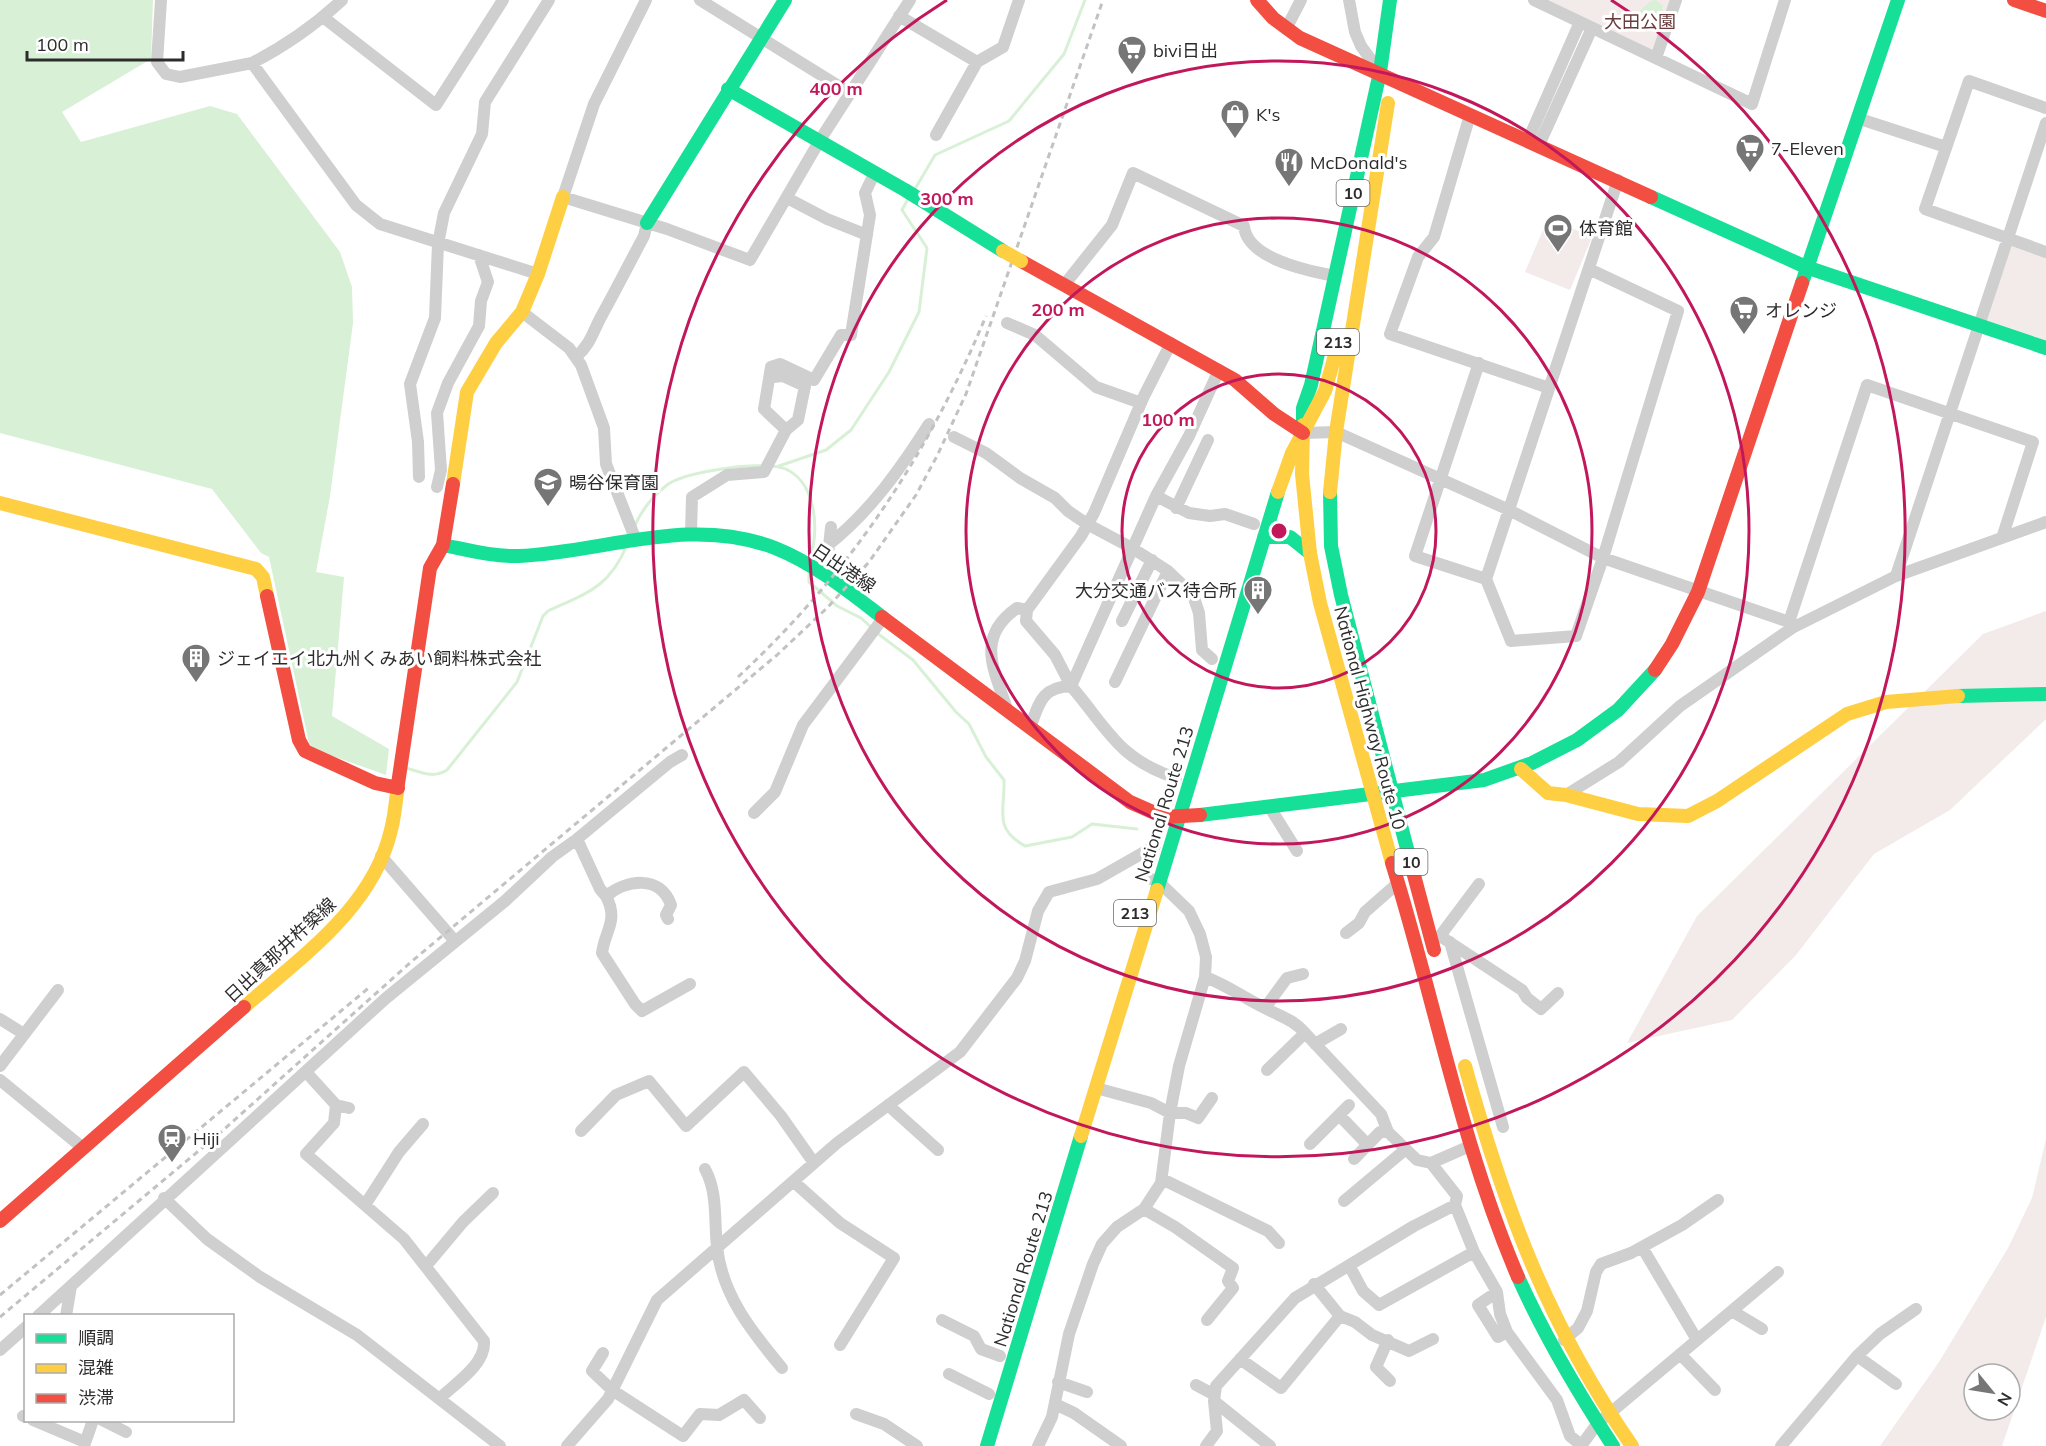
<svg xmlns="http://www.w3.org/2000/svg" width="2046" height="1446" font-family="Mulish,'Noto Sans JP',sans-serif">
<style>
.green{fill:#f3eaea;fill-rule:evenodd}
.water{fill:#d8f0d6}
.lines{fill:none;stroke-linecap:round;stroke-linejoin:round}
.stream{stroke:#d8f0d6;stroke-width:3}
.street{stroke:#cfcfcf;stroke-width:12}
.fast{stroke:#16e098;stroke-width:14}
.slow{stroke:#ffcf43;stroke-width:14}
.jam{stroke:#f24e42;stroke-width:14}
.rail{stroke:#c2c2c2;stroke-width:3;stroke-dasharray:6 4.5;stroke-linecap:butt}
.slow-bridge{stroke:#ffcf43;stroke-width:14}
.ring{fill:none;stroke:#c2185b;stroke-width:3}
.labels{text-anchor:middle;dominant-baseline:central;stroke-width:6;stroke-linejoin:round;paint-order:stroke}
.shield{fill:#fff;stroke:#6b6b6b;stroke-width:1.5}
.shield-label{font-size:16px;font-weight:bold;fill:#2c2c2c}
.park-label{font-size:18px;fill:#673c3a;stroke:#fff}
.poi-label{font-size:18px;fill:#2c2c2c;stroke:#fff;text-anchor:start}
.street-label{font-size:18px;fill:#2c2c2c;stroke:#fff}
.centre{fill:#c2185b;stroke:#fff;stroke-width:3}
.ring-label{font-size:18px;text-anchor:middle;font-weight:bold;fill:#c2185b;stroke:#fff;stroke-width:6;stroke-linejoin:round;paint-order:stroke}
</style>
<rect width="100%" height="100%" fill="#fff"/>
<path class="green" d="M 1543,0 L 1671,0 L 1653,51 Z
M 1548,218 L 1592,237 L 1570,290 L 1525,272 Z
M 2011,246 L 2046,257 L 2046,341 L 1986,322 Z
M 2046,611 L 2046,719 L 1950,810 L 1874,854 L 1796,955 L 1732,1020 L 1627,1043 L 1697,916 L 1983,634 Z
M 2046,1139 L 2046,1317 L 2002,1446 L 1880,1446 L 1939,1362 L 2008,1248 L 2032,1198 ZM 1974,1374 L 2010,1374 L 2010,1410 L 1974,1410 Z"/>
<path class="water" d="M 0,0 L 153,0 L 151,59 L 62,112 L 81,142 L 210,106 L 237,114 L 340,252 L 352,287 L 353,323 L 330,496 L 316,572 L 344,577 L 332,716 L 389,749 L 386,775 L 310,748 L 269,557 L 261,553 L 212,489 L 0,433 Z
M 1656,0 L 1663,6 L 1661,21 L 1655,27 L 1658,19 L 1652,14 L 1640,28 L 1629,31 L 1622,27 L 1619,17 L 1623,11 L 1636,14 L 1651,1 Z"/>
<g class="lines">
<path class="stream" d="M 915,189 L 935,155 L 1009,121 L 1064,54 L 1085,0
M 771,466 C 815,468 821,526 810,559
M 779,466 L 826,450 L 851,430 L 889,372 L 919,312 L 927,248 L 902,210 L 908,199
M 635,525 C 642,510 654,495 667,485 C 684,472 743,465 764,466
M 809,571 L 809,582 L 837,606 L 861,618 L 872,628
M 877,633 L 913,660 L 956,712 L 969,724 L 986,757 L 1004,780 C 1005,811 993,828 1025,846 L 1072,837 L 1092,824 L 1137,829
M 406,768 C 421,772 433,779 447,770 L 517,682 L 543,616 L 548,611 C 587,593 609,588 627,545"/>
<path class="street" d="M 161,0 L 157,62 L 166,74 L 180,77 L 252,63
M 342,0 C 315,25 285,46 252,63 L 356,205 L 380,224 L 538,274
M 646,0 L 594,104 L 563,197 L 667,229 L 750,260 L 820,140 L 910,0
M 700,0 L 850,93
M 1349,0 L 1355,32 L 1361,46 L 1379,71
M 1534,0 L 1752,104 L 1785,0
M 899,16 L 977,62 L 1003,47 L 1019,0
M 323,17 L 436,105 L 503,0
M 1286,29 L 1301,0
M 1656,58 L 1676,0
M 2046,108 L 1969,81 L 1925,209 L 2046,252
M 1470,115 L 1434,237 L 1418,257 L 1390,334 L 1549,388
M 1857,118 L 1946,147
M 936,135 L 977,62
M 1528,140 L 1580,22
M 1539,145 L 1592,28
M 787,198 L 827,219 L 867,235
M 1589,269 L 1678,311 L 1603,558 L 1576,636 L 1511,641 L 1486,579 L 1618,180
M 1065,284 L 1112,225 L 1133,173 L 1244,226 C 1247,259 1308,271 1335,276
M 522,312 L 569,348 L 581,365 L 604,428 L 606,464 L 635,538
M 1007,323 L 1035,335 L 1096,387 L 1141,403
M 576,357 C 591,344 593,331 602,315 C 617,288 630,262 644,236 L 647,223
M 1479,363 L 1415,556 L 1486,579
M 773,377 L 783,376 L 805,386 L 798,420 L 786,430
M 1303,433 L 1336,432 L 1507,509 L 1603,558 L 1789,622
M 954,437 L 986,453 L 1020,478 L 1055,498 L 1068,511 L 1087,524 L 1132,548 L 1168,571 L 1193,595 L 1199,613 L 1202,650 L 1212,659
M 419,477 L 418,442 L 410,384 L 435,318 L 438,244 L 444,213 L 482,134 L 485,102 L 549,0
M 437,487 L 441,470 L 437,413 L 448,383 L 479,326 L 481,301 L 488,282 L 479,255
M 1156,496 L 1189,436 L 1219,370
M 1176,508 L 1208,440
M 691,533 L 692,497 L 727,475 L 764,472 L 786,430 L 764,409 L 771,367 L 780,364 L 814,380 L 841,335 L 851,335 L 870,215 L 865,193 L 875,172
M 828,545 C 870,512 901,468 929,424
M 826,575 L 831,527
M 1896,576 L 2046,123
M 1122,621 L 1152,560
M 1792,628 L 1789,622 L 1867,385 L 2033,442 L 2003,535
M 1115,682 L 1168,571
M 1008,712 C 995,671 974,638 1017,608 L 1027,610
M 1030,728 C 1039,704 1041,687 1071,686 L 1055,655 L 1026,621 L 1027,610 L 1081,536 L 1094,513 L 1144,396 L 1171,343
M 1176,778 C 1118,759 1108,729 1071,686 L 1156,496 L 1189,513 L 1210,516 L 1225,514 L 1254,524
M 1566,795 L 1619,762 L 1680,706 L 1792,628 L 1896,576 L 2046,522
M 1269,806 L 1297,851
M 754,813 L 775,792 L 803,725 L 884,617
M 577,839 L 600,889 L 606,896 C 626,880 660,874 671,905 L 666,915 L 668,919
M 381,856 L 454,940
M 606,896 C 619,921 605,930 602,953 L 635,1004 L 642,1011 L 690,984
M 1346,933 L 1359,923 L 1365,912 L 1398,883
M 1440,936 L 1522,990 L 1527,998 L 1541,1009 L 1558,993
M 1435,939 L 1440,936 L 1479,884
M 1450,942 L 1503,1127
M 1205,977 C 1227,985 1244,998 1265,1008 C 1281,1017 1293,1019 1305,1033
M 1265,1008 L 1287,978 L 1303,974
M 0,1019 L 24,1034
M 1315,1044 L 1341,1029
M 0,1066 L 58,990
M 1267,1070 L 1305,1033 L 1381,1114 L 1388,1132 L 1417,1160 L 1431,1163
M 306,1072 L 336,1105 L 334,1123 L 306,1154 L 404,1239 L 484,1341 C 486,1364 456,1383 440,1398
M 0,1080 L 83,1148
M 1096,1088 L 1151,1103 L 1170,1113 L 1186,1113 L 1198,1118 L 1212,1098
M 336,1105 L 349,1108
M 888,1105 L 938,1150
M 1339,1115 L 1349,1105
M 581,1131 L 616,1095 L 649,1081 L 686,1126 L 744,1072 L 781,1116 L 814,1163
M 1310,1144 L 1339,1115 L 1368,1145
M 1354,1159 L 1380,1132 L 1388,1132
M 705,1169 C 718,1193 714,1220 717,1247 C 722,1295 752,1332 782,1368
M 1162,1179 L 1268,1231 L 1279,1243
M 794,1182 L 840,1223 L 894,1258 L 840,1345
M 164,1198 L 207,1239 L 260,1277 L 357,1335 L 500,1446
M 1344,1201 L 1406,1149
M 365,1205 L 399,1152 L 423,1124
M 1455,1205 L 1474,1252 L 1497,1292 L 1500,1314 L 1507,1332 L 1557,1400 L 1570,1436 L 1581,1445
M 1144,1209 L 1175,1227 L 1233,1268 L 1228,1281 L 1233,1288 L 1207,1320
M 1642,1247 L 1697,1340
M 426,1266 L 463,1222 L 493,1193
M 1350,1267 L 1363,1291 L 1379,1305 L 1474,1252
M 1497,1292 L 1478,1305 L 1498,1337 L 1507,1332
M 1732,1311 L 1762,1329
M 38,1316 L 385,999 L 505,901 L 552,857 L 577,839 L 670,762 L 682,755
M 66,1316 L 71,1286
M 1340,1316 L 1355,1322 L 1372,1335 L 1409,1351 L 1433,1339
M 942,1320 L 974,1336 L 981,1349 L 1000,1356
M 1388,1340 L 1376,1367 L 1390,1381
M 1564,1340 L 1578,1328 L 1587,1311 L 1596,1272 L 1601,1264 L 1631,1253 L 1682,1225 L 1718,1200
M 0,1350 L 26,1327
M 603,1353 L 592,1371 L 612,1390 L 683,1436 L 700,1414 L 719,1415 L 744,1400 L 760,1418
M 1680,1354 L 1715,1390
M 1857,1356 L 1896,1384
M 1240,1359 L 1281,1388 L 1340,1316 L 1314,1284
M 949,1374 L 989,1394
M 1058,1382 L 1087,1392
M 1196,1385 L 1213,1394
M 1055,1404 L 1074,1413 L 1121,1446
M 856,1414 L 884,1424 L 917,1446
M 23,1416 L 26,1417
M 33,1420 L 85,1442
M 102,1420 L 126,1432
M 84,1446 L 93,1420
M 567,1446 L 608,1399 L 657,1300 L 837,1143 L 960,1052 L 1017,978 L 1025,961 L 1038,911 L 1049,892 L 1097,879 L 1155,846
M 1038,1446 L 1052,1417 L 1069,1334 L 1093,1264 L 1102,1244 L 1117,1227 L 1144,1209 L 1161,1183 L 1170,1113 L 1179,1066 L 1205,977 L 1206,957 L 1200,934 L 1189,911 L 1159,882 L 1146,877
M 1206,1446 L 1217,1431 L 1214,1401
M 1270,1446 L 1214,1401 L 1216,1386 L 1295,1298 L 1414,1226 L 1455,1205 L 1457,1196 L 1431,1163 L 1470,1146
M 1581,1446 L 1597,1424 L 1778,1272
M 1781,1446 L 1857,1356 L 1880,1334 L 1916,1309"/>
<path class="fast" d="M 728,89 L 905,190 L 1003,251
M 1651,197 L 1806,267 L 2046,348
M 647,223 L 785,0
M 1802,283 L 1898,0
M 1303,425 L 1303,408 L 1311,385 L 1380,72 L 1390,0
M 1330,492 L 1331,546 L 1341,595 L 1411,864
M 1264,537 L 1290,537 L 1310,553
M 443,545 C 468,550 494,557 519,556 C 605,552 690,515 775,548 C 815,564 848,591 882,617
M 1958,696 L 2046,694
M 1200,815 L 1484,780 L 1532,763 L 1577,740 L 1618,710 L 1655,670
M 1157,890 L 1278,492
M 1518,1277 C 1545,1337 1577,1391 1613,1446
M 987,1446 L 1081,1136"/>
<path class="slow" d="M 1303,425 L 1302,474 L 1310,553 L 1320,603 L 1392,863
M 453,484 L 467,392 L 496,343 L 522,312 L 538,274 L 563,197
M 1278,492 L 1292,453 L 1325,391 L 1337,348
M 1330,492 L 1336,432 L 1388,103
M 0,503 L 256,569 L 263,577 L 267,596
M 1521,769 L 1548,793 L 1566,795 L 1638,814 L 1688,816 L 1717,801 L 1847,714 L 1886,702 L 1958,696
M 244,1007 C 301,957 373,908 391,830 C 395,815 396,799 398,784
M 1465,1066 C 1505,1209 1547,1323 1632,1446
M 1081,1136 L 1157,890"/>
<path class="jam" d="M 1257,0 L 1273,18 L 1300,38 L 1651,197
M 2014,0 L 2046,11
M 1021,261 L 1235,380 L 1274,414 L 1303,433
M 267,596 L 299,740 L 305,751 L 375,783 L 398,788
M 882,617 L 1130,802 L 1164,817 L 1200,815
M 1655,670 L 1672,644 L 1698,592 L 1802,283
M 398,784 L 430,568 L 443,545 L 453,484
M 1392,863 C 1435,1001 1461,1144 1518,1277
M 1411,864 L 1434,950
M 0,1221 L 244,1007"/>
<path class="rail" d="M 738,677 C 850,573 927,457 986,316
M 0,1295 L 371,986
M 0,1317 L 220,1133 L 411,962 L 777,655 L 827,608 L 869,562 L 916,495 L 937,456 L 966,394 L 1103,0"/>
<path class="slow-bridge" d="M 1003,251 L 1021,261"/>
</g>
<g class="ring">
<circle cx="1279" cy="531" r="157"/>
<circle cx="1279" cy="531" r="313"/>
<circle cx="1279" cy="531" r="470"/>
<path d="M1611 0A626 626 0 1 1 947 0"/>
</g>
<defs>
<g id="supermarket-pin" transform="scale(1.5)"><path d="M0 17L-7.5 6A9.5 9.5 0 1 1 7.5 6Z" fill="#767676" stroke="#fff"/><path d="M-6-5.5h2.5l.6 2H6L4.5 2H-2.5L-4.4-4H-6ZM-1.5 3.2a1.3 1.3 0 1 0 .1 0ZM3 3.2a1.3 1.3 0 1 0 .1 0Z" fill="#fff"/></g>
<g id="shop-pin" transform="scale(1.5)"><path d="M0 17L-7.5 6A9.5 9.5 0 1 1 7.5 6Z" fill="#767676" stroke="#fff"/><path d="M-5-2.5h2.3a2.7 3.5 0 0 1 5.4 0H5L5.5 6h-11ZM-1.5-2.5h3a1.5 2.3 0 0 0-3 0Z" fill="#fff"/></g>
<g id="restaurant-pin" transform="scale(1.5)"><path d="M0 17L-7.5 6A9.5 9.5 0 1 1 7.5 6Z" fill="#767676" stroke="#fff"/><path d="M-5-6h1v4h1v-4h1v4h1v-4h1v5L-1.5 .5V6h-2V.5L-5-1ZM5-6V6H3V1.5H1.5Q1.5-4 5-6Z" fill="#fff"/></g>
<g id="stadium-pin" transform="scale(1.5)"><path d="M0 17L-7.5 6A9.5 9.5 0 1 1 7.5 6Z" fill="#767676" stroke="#fff"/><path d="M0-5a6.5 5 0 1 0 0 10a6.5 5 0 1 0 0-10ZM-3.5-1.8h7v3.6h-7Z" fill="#fff"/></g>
<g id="school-pin" transform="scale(1.5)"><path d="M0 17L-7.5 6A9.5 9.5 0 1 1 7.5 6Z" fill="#767676" stroke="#fff"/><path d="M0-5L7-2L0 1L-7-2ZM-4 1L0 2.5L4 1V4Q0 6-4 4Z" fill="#fff"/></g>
<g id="building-pin" transform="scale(1.5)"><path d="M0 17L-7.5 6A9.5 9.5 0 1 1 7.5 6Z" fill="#767676" stroke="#fff"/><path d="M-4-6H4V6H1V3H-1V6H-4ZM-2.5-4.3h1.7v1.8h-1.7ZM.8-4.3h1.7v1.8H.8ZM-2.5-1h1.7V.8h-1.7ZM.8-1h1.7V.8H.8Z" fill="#fff"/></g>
<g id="station-pin" transform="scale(1.5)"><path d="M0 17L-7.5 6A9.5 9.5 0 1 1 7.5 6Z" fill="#767676" stroke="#fff"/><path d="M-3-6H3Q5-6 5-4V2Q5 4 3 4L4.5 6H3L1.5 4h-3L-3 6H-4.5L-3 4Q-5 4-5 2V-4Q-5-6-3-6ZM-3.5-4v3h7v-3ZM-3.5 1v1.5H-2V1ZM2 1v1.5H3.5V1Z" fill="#fff"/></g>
</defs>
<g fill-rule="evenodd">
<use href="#supermarket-pin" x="1132" y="50"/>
<use href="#shop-pin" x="1235" y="114"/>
<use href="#supermarket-pin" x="1750" y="148"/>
<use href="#restaurant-pin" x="1289" y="162"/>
<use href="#stadium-pin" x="1558" y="228"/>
<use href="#supermarket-pin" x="1744" y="310"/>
<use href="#school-pin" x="548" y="482"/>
<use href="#building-pin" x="1258" y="590"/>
<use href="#building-pin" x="196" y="658"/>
<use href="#station-pin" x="172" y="1138"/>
</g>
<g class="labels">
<g class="shield">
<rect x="1336.5" y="180" width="33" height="26" rx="4.5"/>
<rect x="1317" y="329" width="42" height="26" rx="4.5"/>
<rect x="1394.5" y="849" width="33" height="26" rx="4.5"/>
<rect x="1114" y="900" width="42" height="26" rx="4.5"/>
</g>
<g class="shield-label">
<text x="1353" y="193">10</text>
<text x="1338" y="342">213</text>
<text x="1411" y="862">10</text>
<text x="1135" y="913">213</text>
</g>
<g class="park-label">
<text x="1640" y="21">大田公園</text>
</g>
<g class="poi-label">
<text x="1153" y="50">bivi日出</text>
<text x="1256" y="114">K's</text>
<text x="1771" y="148">7-Eleven</text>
<text x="1310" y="162">McDonald's</text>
<text x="1579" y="228">体育館</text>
<text x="1765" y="310">オレンジ</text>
<text x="569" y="482">暘谷保育園</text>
<text x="1237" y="590" text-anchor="end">大分交通バス待合所</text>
<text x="217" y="658">ジェイエイ北九州くみあい飼料株式会社</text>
<text x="193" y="1138">Hiji</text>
</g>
<g class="street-label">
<text transform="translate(844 568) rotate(34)">日出港線</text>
<text transform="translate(1370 718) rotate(75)">National Highway Route 10</text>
<text transform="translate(1164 804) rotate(-73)">National Route 213</text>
<text transform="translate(280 950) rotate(-43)">日出真那井杵築線</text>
<text transform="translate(1023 1269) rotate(-73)">National Route 213</text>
</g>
</g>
<circle cx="1279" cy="531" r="9" class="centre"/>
<g class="ring-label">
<text x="836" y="95">400 m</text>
<text x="947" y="205">300 m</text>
<text x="1058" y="316">200 m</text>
<text x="1168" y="426">100 m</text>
</g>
<rect x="24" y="1314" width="210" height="108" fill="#ffffff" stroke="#ababab" stroke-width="1.5"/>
<rect x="36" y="1334" width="30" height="9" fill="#16e098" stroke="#ababab" stroke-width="1.5"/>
<text x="78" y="1344" font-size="18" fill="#2c2c2c">順調</text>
<rect x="36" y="1364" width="30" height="9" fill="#ffcf43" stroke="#ababab" stroke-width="1.5"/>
<text x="78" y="1374" font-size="18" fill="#2c2c2c">混雑</text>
<rect x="36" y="1394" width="30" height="9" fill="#f24e42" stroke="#ababab" stroke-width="1.5"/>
<text x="78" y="1404" font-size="18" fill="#2c2c2c">渋滞</text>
<g transform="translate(1992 1392) rotate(120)"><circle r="28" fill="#ffffff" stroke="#ababab" stroke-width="1.5"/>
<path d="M0-4.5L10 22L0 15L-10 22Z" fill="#767676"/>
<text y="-9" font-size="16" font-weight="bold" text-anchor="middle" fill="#2c2c2c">N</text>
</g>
<path d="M27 51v9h156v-9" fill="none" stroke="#2c2c2c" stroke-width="3"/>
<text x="36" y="51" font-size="18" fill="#2c2c2c" stroke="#ffffff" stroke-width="4.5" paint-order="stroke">100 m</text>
</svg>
